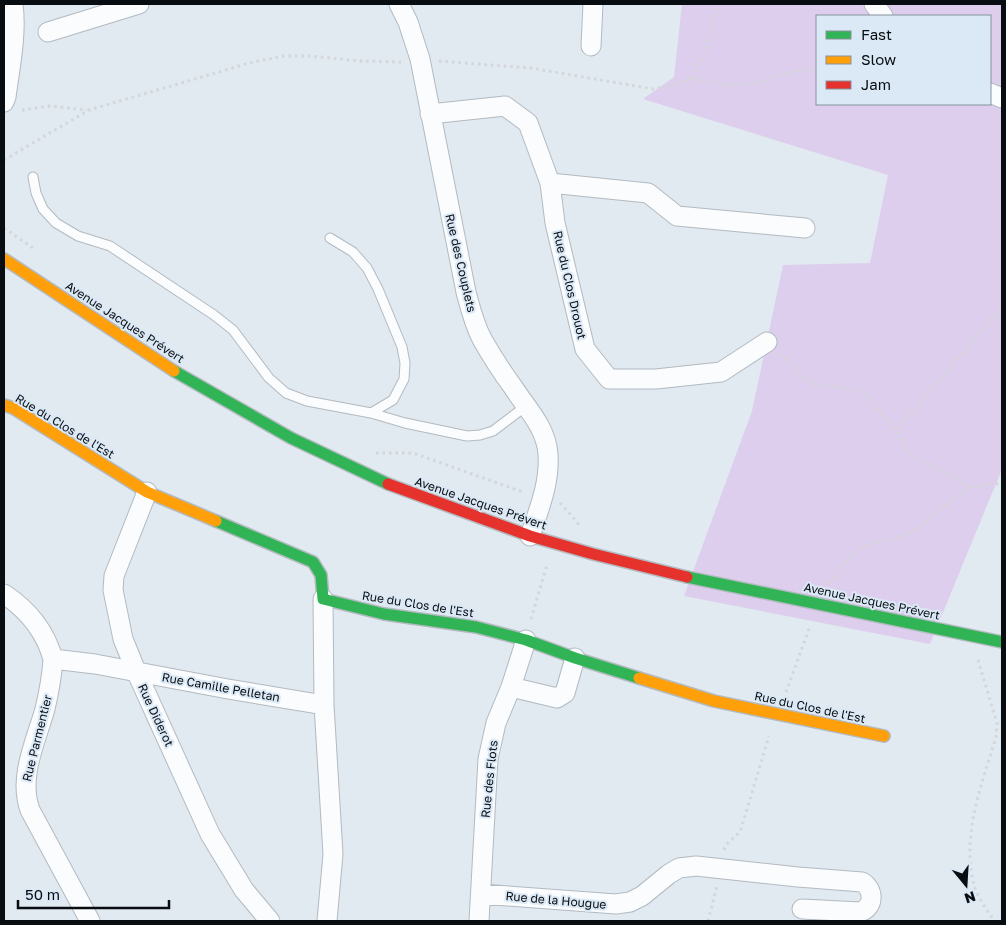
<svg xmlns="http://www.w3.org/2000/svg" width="1006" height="925" font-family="'Golos Text',sans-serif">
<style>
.green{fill:#ddceed;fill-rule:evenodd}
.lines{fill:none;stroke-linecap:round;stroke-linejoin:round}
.lane-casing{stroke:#b3bac0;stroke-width:11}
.street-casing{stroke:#b3bac0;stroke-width:21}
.fast-casing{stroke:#b3bac0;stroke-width:14}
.slow-casing{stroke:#b3bac0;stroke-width:14}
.jam-casing{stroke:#b3bac0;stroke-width:14}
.path{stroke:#d4d6d8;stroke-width:3;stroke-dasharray:2.5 4;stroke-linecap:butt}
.lane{stroke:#fafcfd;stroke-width:9}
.street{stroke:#fafcfd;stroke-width:19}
.fast{stroke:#30b455;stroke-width:11}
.slow{stroke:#ff9f0a;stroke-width:11}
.jam{stroke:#e5322d;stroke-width:11}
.labels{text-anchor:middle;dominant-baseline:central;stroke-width:4;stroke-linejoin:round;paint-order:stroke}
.street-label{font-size:12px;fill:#080d11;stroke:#dbe9f7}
</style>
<rect width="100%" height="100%" fill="#e1e9f1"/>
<path class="green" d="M 682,4 L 1002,4 L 1002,469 L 930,644 L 684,596 L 752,411 L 783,265 L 870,263 L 888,175 L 643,99 L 674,77 ZM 817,16 L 990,16 L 990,104 L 817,104 Z"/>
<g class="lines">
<g class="lane-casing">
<path id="lane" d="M 33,177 L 36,193 L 43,209 L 56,223 L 78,236 L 110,246 L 214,315 L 233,330 L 269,378 L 286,393 L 307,401 L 371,413 L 405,423 L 467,436 L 480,435 L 493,431 L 526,406
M 330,238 L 353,252 L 367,268 L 378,289 L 402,347 L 405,363 L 404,379 L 393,400 L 371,413"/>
</g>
<g class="street-casing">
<path id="street" d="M 399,4 L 408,22 L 420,59 L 466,292 C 470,307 474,324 482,339 C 491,355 502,372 513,387 C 527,409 546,427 548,454 C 550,483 539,509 530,536
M 874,4 L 883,16
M 48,32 L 139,4
M 591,46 L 593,4
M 990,93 L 1002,98
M 4,102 L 6,97 C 10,67 17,34 13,4
M 430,114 L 505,106 L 528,123 L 550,183 L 555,223 L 585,349 L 609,379 L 656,379 L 721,372 L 767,342
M 550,183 L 648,193 L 677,216 L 805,228
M 147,492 L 114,576 L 113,590 L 123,639 L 136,671 L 210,834 L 244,890 L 270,921
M 4,594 C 28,610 45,630 53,659 L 95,664 L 228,689 L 324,705 L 333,854 L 327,921
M 323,599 L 324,705
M 53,659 C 52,676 49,692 45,709 C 36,741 18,777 30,810 L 90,921
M 511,687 L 557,698 L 565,693 L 575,658
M 481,894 L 616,904 L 630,902 L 642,896 L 669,874 L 679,868 L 696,866 L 798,877 L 862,882 C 874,889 875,907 860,912 L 802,909
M 479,921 L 488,759 L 496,723 L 511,687 L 526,640"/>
</g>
<g class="fast-casing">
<path id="fast" d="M 174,371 L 291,438 L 388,484
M 216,521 L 313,562 L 321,575 L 323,599 L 384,614 L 476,627 L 526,640 L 575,658 L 639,678
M 687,577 L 1002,642"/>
</g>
<g class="slow-casing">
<path id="slow" d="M 4,259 L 174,371
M 4,405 L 13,408 L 147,492 L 216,521
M 639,678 L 714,701 L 884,736"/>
</g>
<g class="jam-casing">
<path id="jam" d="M 388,484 L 530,536 L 593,554 L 687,577"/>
</g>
<path class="path" d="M 439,61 L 531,68 L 653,89 L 675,85 L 692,78 L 723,85 L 749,84 L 764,81 L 787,73 L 806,70 L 817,70
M 692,78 C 707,51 711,34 716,4
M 22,110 L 50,106 L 87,110
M 4,160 L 89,110 L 253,62 L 284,56 L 310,56 L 360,61 L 401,62
M 4,228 L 36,250
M 780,354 L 812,384 L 862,390 L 896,431
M 376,453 L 413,453 L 520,491 L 525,491
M 970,487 L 1002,483
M 560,503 L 573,517 L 579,525
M 830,584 C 838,571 847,556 861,548 C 874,541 895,539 910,533 L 970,487 L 908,452 L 896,431 L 1002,307
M 531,619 L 547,565
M 978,660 L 997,723 L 996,737 C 982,784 961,835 974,885 C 978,898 987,911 995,921
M 786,692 L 810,626
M 724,850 C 727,840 737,838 741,829 L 769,736
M 708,921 L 717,886"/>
<use href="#lane" class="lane"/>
<use href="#street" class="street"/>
<use href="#fast" class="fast"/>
<use href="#slow" class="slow"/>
<use href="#jam" class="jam"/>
</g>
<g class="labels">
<g class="street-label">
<text transform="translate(461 263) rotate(77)">Rue des Couplets</text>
<text transform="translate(570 285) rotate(77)">Rue du Clos Drouot</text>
<text transform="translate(125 322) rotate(33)">Avenue Jacques Prévert</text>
<text transform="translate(65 426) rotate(31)">Rue du Clos de l'Est</text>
<text transform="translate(481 503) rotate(19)">Avenue Jacques Prévert</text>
<text transform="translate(872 601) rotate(12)">Avenue Jacques Prévert</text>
<text transform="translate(418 604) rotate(9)">Rue du Clos de l'Est</text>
<text transform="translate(221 687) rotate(10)">Rue Camille Pelletan</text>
<text transform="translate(810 707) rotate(12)">Rue du Clos de l'Est</text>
<text transform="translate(156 715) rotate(65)">Rue Diderot</text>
<text transform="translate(37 738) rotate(-76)">Rue Parmentier</text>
<text transform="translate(489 779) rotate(-84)">Rue des Flots</text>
<text transform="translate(556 900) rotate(5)">Rue de la Hougue</text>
</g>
</g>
<rect width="1006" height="925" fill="none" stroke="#080d11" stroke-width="10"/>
<rect x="816" y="15" width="175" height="90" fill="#dbe9f7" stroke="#87919b"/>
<rect x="826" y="31" width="25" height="8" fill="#30b455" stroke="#87919b"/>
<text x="861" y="40" font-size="15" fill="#080d11">Fast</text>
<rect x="826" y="56" width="25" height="8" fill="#ff9f0a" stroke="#87919b"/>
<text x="861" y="65" font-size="15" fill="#080d11">Slow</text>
<rect x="826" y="81" width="25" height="8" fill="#e5322d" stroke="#87919b"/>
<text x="861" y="90" font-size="15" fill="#080d11">Jam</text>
<g transform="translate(966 885) rotate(162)" stroke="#dbe9f7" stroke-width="4" paint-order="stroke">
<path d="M0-4L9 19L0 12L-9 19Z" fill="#080d11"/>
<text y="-8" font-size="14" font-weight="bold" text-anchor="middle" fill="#080d11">N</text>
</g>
<path d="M18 900v8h151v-8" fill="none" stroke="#080d11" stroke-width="2.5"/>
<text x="25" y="900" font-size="15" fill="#080d11" stroke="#dbe9f7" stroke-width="4" paint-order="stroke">50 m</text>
</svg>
